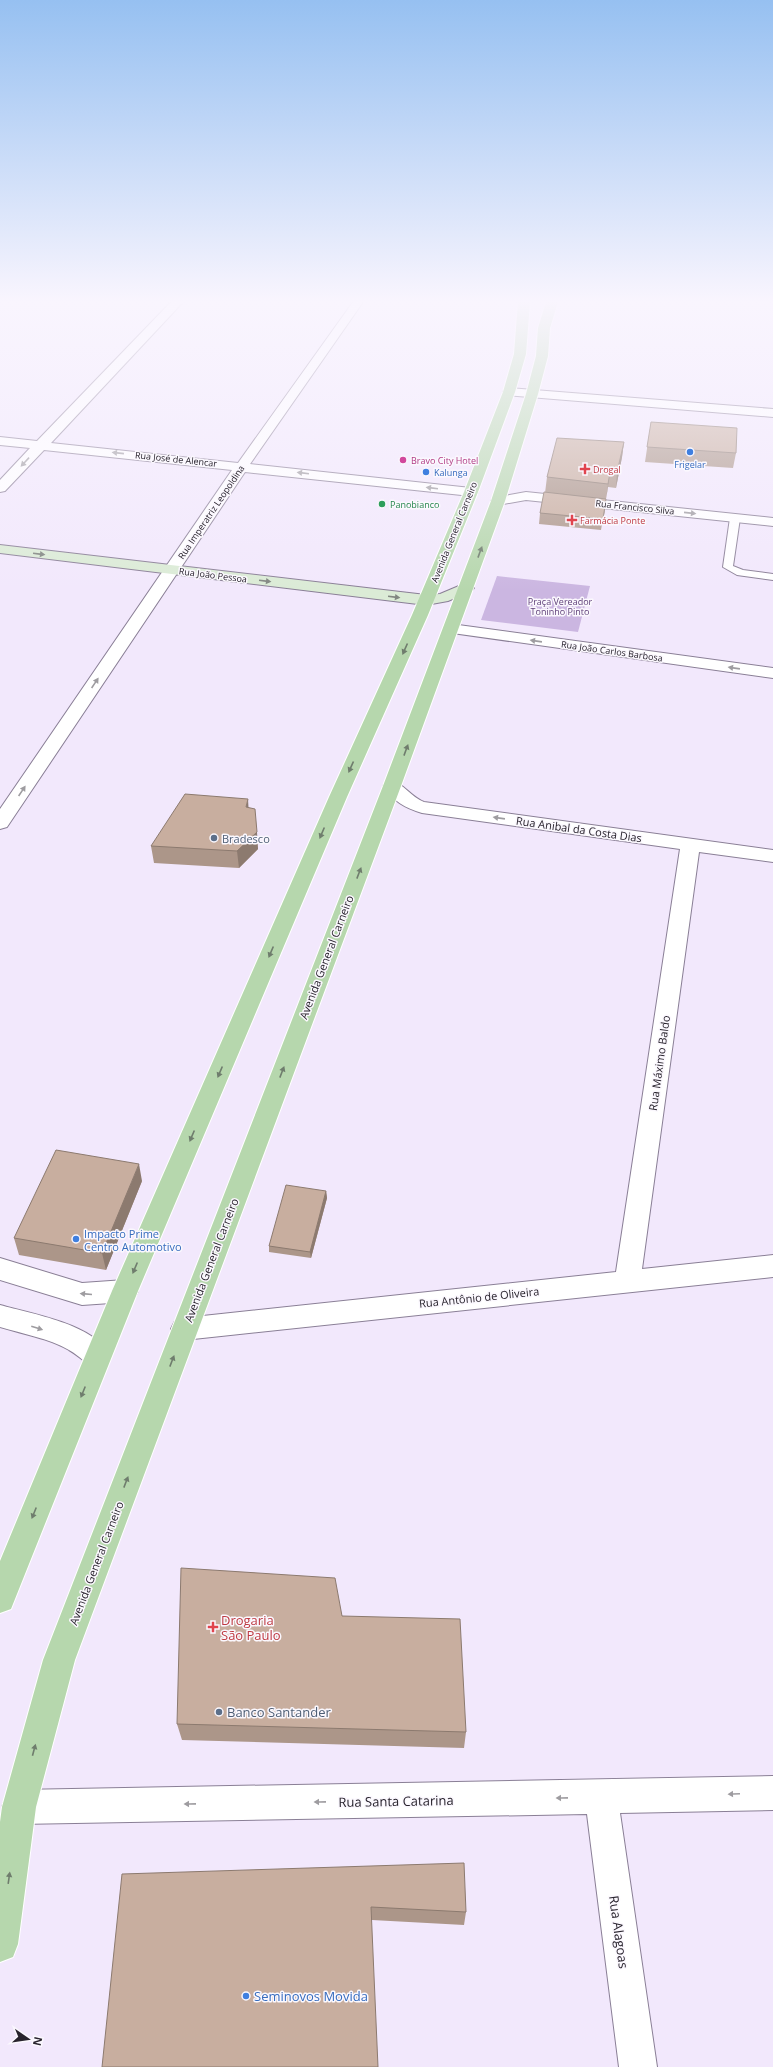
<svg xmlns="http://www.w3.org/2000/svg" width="773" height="2067" font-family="'Open Sans',sans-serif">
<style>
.green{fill:#cbb6e1}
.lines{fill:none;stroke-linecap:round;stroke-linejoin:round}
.service-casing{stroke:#8a7f96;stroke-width:2}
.minor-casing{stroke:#8a7f96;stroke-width:2}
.tertiary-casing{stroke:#8a7f96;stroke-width:2}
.secondary-casing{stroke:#8a7f96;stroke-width:2}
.primary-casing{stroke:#fff;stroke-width:2}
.service{fill:#fff;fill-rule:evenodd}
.minor{fill:#fff;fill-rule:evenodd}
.tertiary{fill:#fff;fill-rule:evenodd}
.secondary{fill:#dbebd6;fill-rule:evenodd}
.primary{fill:#b6d7ad;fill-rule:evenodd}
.wall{fill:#ac9689}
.shaded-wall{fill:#8c7a6f}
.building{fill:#c8ae9f;stroke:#8c7a6f}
.oneway{fill:#9e9ca0}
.oneway2{fill:#6f7d6d}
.oneway3{fill:#828782}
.shop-dot{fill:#3f7fe0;stroke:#fbf8fe;stroke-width:1.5}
.hotel-dot{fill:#d1479c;stroke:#fbf8fe;stroke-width:1.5}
.health-dot{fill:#e0444e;stroke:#fbf8fe;stroke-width:1.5}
.leisure-dot{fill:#2e9e5b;stroke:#fbf8fe;stroke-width:1.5}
.service-dot{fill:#5c6f8a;stroke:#fbf8fe;stroke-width:1.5}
.labels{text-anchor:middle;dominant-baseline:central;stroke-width:3;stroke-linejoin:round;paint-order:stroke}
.far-street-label{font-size:9px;fill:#28232d;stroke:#fbf8fe}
.far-hotel-label{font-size:9px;fill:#b23c85;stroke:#fbf8fe;text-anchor:start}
.far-shop-label{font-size:9px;fill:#366cbe;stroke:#fbf8fe}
.far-health-label{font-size:9px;fill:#be3a42;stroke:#fbf8fe;text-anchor:start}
.far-leisure-label{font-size:9px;fill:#27864d;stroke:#fbf8fe;text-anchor:start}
.far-park-label{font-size:9px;fill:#5d3e77;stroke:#fbf8fe}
.street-label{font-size:11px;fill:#28232d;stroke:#fbf8fe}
.service-label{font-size:11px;fill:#4e5e75;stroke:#fbf8fe;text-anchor:start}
.shop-label{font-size:11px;fill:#366cbe;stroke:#fbf8fe;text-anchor:start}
.near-health-label{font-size:13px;fill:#be3a42;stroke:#fbf8fe;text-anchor:start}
.near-service-label{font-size:13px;fill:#4e5e75;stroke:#fbf8fe;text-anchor:start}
.near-street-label{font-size:13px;fill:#28232d;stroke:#fbf8fe}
.near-shop-label{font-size:13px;fill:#366cbe;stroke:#fbf8fe;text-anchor:start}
</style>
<rect width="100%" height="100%" fill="#f2e8fc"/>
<path class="green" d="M 497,576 L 590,586 L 578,632 L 481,620 Z"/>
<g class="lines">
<g class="service-casing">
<path id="service" d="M 735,515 L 740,518 L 733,566 L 743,570 L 773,574 L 773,580 L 737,575 L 723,567 L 730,518 Z"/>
</g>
<g class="minor-casing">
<path id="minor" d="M 171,302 L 183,302 L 51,443 L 238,463 L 353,302 L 363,302 L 250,464 L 471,488 L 476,489 L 478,492 L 476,495 L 471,496 L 245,472 L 7,827 L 0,829 L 0,809 L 232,470 L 44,450 L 5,491 L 0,492 L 0,480 L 30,448 L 0,445 L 0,437 L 37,441 Z
M 526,492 L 773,518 L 773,526 L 526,500 L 498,505 L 493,504 L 491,501 L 493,498 Z
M 451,624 L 773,668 L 773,678 L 445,632 L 443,629 L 445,626 Z
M 392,781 C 403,783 411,797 424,802 L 773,850 L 773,862 L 699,852 L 642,1269 L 773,1255 L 773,1277 L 184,1340 L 175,1337 L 171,1329 L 175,1321 L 184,1318 L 616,1272 L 680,849 L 422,813 C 405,808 393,801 383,786 L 386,782 Z
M 0,1258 L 82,1283 L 125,1280 L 134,1283 L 138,1291 L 134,1299 L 125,1302 L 82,1305 L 0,1280 Z
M 0,1305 C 32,1314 95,1324 110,1356 L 106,1364 C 88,1371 84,1358 69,1350 C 48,1338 23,1334 0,1327 Z
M 773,1776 L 773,1810 L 620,1813 L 657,2067 L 619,2067 L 587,1814 L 19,1824 L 7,1819 L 2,1807 L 7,1795 L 19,1790 Z"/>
</g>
<g class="tertiary-casing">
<path id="tertiary" d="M 509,388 L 773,409 L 773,417 L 505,395 L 503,392 L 505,389 Z"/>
</g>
<g class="secondary-casing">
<path id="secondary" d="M 0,545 L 426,595 L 440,594 L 466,583 L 471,585 L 474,588 L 471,591 L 448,601 L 426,605 L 0,553 Z"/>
</g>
<g class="primary-casing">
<path id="primary" d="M 518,302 L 530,302 L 526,354 L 515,392 L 478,492 L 428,615 L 347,797 L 138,1291 L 11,1609 L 0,1613 L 0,1561 L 112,1291 L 329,797 L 412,615 L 464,492 L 503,392 L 514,354 Z
M 546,302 L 558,302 L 550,328 L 548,356 L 538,394 L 505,501 L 401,786 L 75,1660 L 36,1807 L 18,1944 L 13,1957 L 0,1962 L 0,1822 L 2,1807 L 43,1660 L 383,786 L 491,501 L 526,394 L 536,356 L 538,328 Z"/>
</g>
<use href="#service" class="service"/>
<use href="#minor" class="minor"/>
<use href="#tertiary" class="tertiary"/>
<use href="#secondary" class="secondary"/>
<use href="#primary" class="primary"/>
</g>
<path class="wall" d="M 651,422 L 736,453 L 733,468 L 645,462 Z
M 624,442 L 622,457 L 616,488 L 608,487 L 606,499 L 601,530 L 539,524 L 540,513 L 545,493 L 547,477 Z
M 249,808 L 258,849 L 239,868 L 154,863 L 151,846 Z
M 142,1181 L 106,1270 L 19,1255 L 14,1238 Z
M 326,1191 L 327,1198 L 311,1258 L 269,1252 L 269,1246 Z
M 342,1616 L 466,1732 L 464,1748 L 182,1740 L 177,1724 Z
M 122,1874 L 466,1912 L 464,1925 L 372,1920 Z"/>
<path class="shaded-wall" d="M 624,442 L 622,457 L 616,488 L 617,472 Z
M 610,472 L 608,487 L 606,499 L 608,484 Z
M 606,499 L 605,510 L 601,530 L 603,519 Z
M 248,799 L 249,816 L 246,807 Z
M 257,832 L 258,849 L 239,868 L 237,851 Z
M 139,1164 L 142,1181 L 106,1270 L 102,1253 Z
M 326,1191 L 327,1198 L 311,1258 L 310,1252 Z"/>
<path class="building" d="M 651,422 L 737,428 L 736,453 L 647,447 Z
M 557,438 L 624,442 L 617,472 L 610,472 L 608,484 L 547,477 Z
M 544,492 L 606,499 L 603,519 L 540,513 Z
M 185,794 L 248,799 L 246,807 L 255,809 L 257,832 L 237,851 L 151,846 Z
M 56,1150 L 139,1164 L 102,1253 L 14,1238 Z
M 286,1185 L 326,1191 L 310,1252 L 269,1246 Z
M 181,1568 L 335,1578 L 342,1616 L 460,1619 L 466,1732 L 177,1724 Z
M 464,1863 L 466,1912 L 371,1907 L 378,2067 L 102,2067 L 122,1874 Z"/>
<defs><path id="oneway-solid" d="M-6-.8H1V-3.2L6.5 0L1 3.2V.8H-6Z"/></defs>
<g class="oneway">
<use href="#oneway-solid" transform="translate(118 453) rotate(-174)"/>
<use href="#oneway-solid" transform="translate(25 462) rotate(133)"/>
<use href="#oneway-solid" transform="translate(303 473) rotate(-173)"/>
<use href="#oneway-solid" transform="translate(432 488) rotate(-173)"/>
<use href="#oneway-solid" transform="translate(690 513) rotate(6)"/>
<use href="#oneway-solid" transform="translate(536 641) rotate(-172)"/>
<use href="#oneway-solid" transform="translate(734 668) rotate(-172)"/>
<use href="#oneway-solid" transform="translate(95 683) rotate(-56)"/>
<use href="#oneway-solid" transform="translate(22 791) rotate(-56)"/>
<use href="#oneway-solid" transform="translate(499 818) rotate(-172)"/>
<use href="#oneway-solid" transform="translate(86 1294) rotate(-175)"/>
<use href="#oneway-solid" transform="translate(37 1328) rotate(17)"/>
<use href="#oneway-solid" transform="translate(734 1794) rotate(178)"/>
<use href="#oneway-solid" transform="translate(562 1798) rotate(179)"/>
<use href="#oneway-solid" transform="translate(320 1802) rotate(179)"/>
<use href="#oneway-solid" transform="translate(190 1804) rotate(179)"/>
</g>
<g class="oneway2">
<use href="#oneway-solid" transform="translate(480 552) rotate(-70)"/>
<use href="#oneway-solid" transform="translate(405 649) rotate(114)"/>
<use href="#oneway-solid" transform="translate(406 750) rotate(-70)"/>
<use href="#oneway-solid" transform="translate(351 767) rotate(114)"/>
<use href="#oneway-solid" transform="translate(322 833) rotate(113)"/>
<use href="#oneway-solid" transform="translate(359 873) rotate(-69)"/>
<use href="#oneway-solid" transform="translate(271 952) rotate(113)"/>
<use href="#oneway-solid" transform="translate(220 1072) rotate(113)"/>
<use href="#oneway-solid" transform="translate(282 1072) rotate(-69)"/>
<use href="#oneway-solid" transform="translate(192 1136) rotate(113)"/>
<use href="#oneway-solid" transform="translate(135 1268) rotate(113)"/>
<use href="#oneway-solid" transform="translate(172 1361) rotate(-69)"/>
<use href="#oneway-solid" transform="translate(83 1392) rotate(112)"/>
<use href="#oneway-solid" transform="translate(126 1482) rotate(-69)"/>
<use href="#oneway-solid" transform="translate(34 1513) rotate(112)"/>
<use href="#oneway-solid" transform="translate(34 1750) rotate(-75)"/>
<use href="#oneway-solid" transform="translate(9 1878) rotate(-82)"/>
</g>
<g class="oneway3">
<use href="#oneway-solid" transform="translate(39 554) rotate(7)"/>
<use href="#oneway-solid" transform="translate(265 581) rotate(7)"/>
<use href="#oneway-solid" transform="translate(394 597) rotate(7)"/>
</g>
<linearGradient id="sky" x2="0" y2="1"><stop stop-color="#96c0f1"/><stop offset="0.51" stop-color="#f9f5fe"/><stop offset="1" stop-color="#f9f5fe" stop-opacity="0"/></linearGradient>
<rect width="773" height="591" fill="url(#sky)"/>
<g class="shop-dot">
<circle cx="690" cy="452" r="4"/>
<circle cx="426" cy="472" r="4"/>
<circle cx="76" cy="1239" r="4"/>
<circle cx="246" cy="1996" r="4"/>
</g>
<circle class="hotel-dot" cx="403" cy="460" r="4"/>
<g class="health-dot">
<path d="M583 463h4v4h4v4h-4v4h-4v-4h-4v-4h4z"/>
<path d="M570 514h4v4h4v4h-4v4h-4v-4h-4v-4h4z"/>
<path d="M211 1621h4v4h4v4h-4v4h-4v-4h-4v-4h4z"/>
</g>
<circle class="leisure-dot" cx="382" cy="504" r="4"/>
<g class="service-dot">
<circle cx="214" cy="838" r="4"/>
<circle cx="219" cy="1712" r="4"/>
</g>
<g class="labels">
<g class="far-street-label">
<text transform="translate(176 459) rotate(6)">Rua José de Alencar</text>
<text transform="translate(635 507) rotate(6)">Rua Francisco Silva</text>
<text transform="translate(211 512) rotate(-56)">Rua Imperatriz Leopoldina</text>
<text transform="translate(454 532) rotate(-68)">Avenida General Carneiro</text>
<text transform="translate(213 575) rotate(7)">Rua João Pessoa</text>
<text transform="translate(612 651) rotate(8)">Rua João Carlos Barbosa</text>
</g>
<g class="far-hotel-label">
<text x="411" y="460">Bravo City Hotel</text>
</g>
<g class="far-shop-label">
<text x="690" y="464">Frigelar</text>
<text x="434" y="472" text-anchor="start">Kalunga</text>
</g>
<g class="far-health-label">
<text x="593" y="469">Drogal</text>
<text x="580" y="520">Farmácia Ponte</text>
</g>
<g class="far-leisure-label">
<text x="390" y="504">Panobianco</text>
</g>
<g class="far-park-label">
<text x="560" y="601">Praça Vereador<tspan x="560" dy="10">Toninho Pinto</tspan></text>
</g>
<g class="street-label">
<text transform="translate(579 829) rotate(8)">Rua Anibal da Costa Dias</text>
<text transform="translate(326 957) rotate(-69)">Avenida General Carneiro</text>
<text transform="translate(659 1063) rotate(-82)">Rua Máximo Baldo</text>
<text transform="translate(211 1260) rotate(-69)">Avenida General Carneiro</text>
<text transform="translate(479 1297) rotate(-6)">Rua Antônio de Oliveira</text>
<text transform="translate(96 1563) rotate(-69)">Avenida General Carneiro</text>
</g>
<g class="service-label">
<text x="222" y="838">Bradesco</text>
</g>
<g class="shop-label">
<text x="84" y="1233">Impacto Prime<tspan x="84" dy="13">Centro Automotivo</tspan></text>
</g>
<g class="near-health-label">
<text x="221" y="1620">Drogaria<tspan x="221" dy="15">São Paulo</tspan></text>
</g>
<g class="near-service-label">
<text x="227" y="1712">Banco Santander</text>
</g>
<g class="near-street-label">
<text transform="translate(396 1801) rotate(-1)">Rua Santa Catarina</text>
<text transform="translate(619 1932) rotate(82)">Rua Alagoas</text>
</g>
<g class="near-shop-label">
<text x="254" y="1996">Seminovos Movida</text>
</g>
</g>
<g transform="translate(28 2039) rotate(103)" stroke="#fbf8fe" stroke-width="3" paint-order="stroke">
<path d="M0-3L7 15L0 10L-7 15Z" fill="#28232d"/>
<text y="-6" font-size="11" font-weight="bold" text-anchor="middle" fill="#28232d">N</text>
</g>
</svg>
